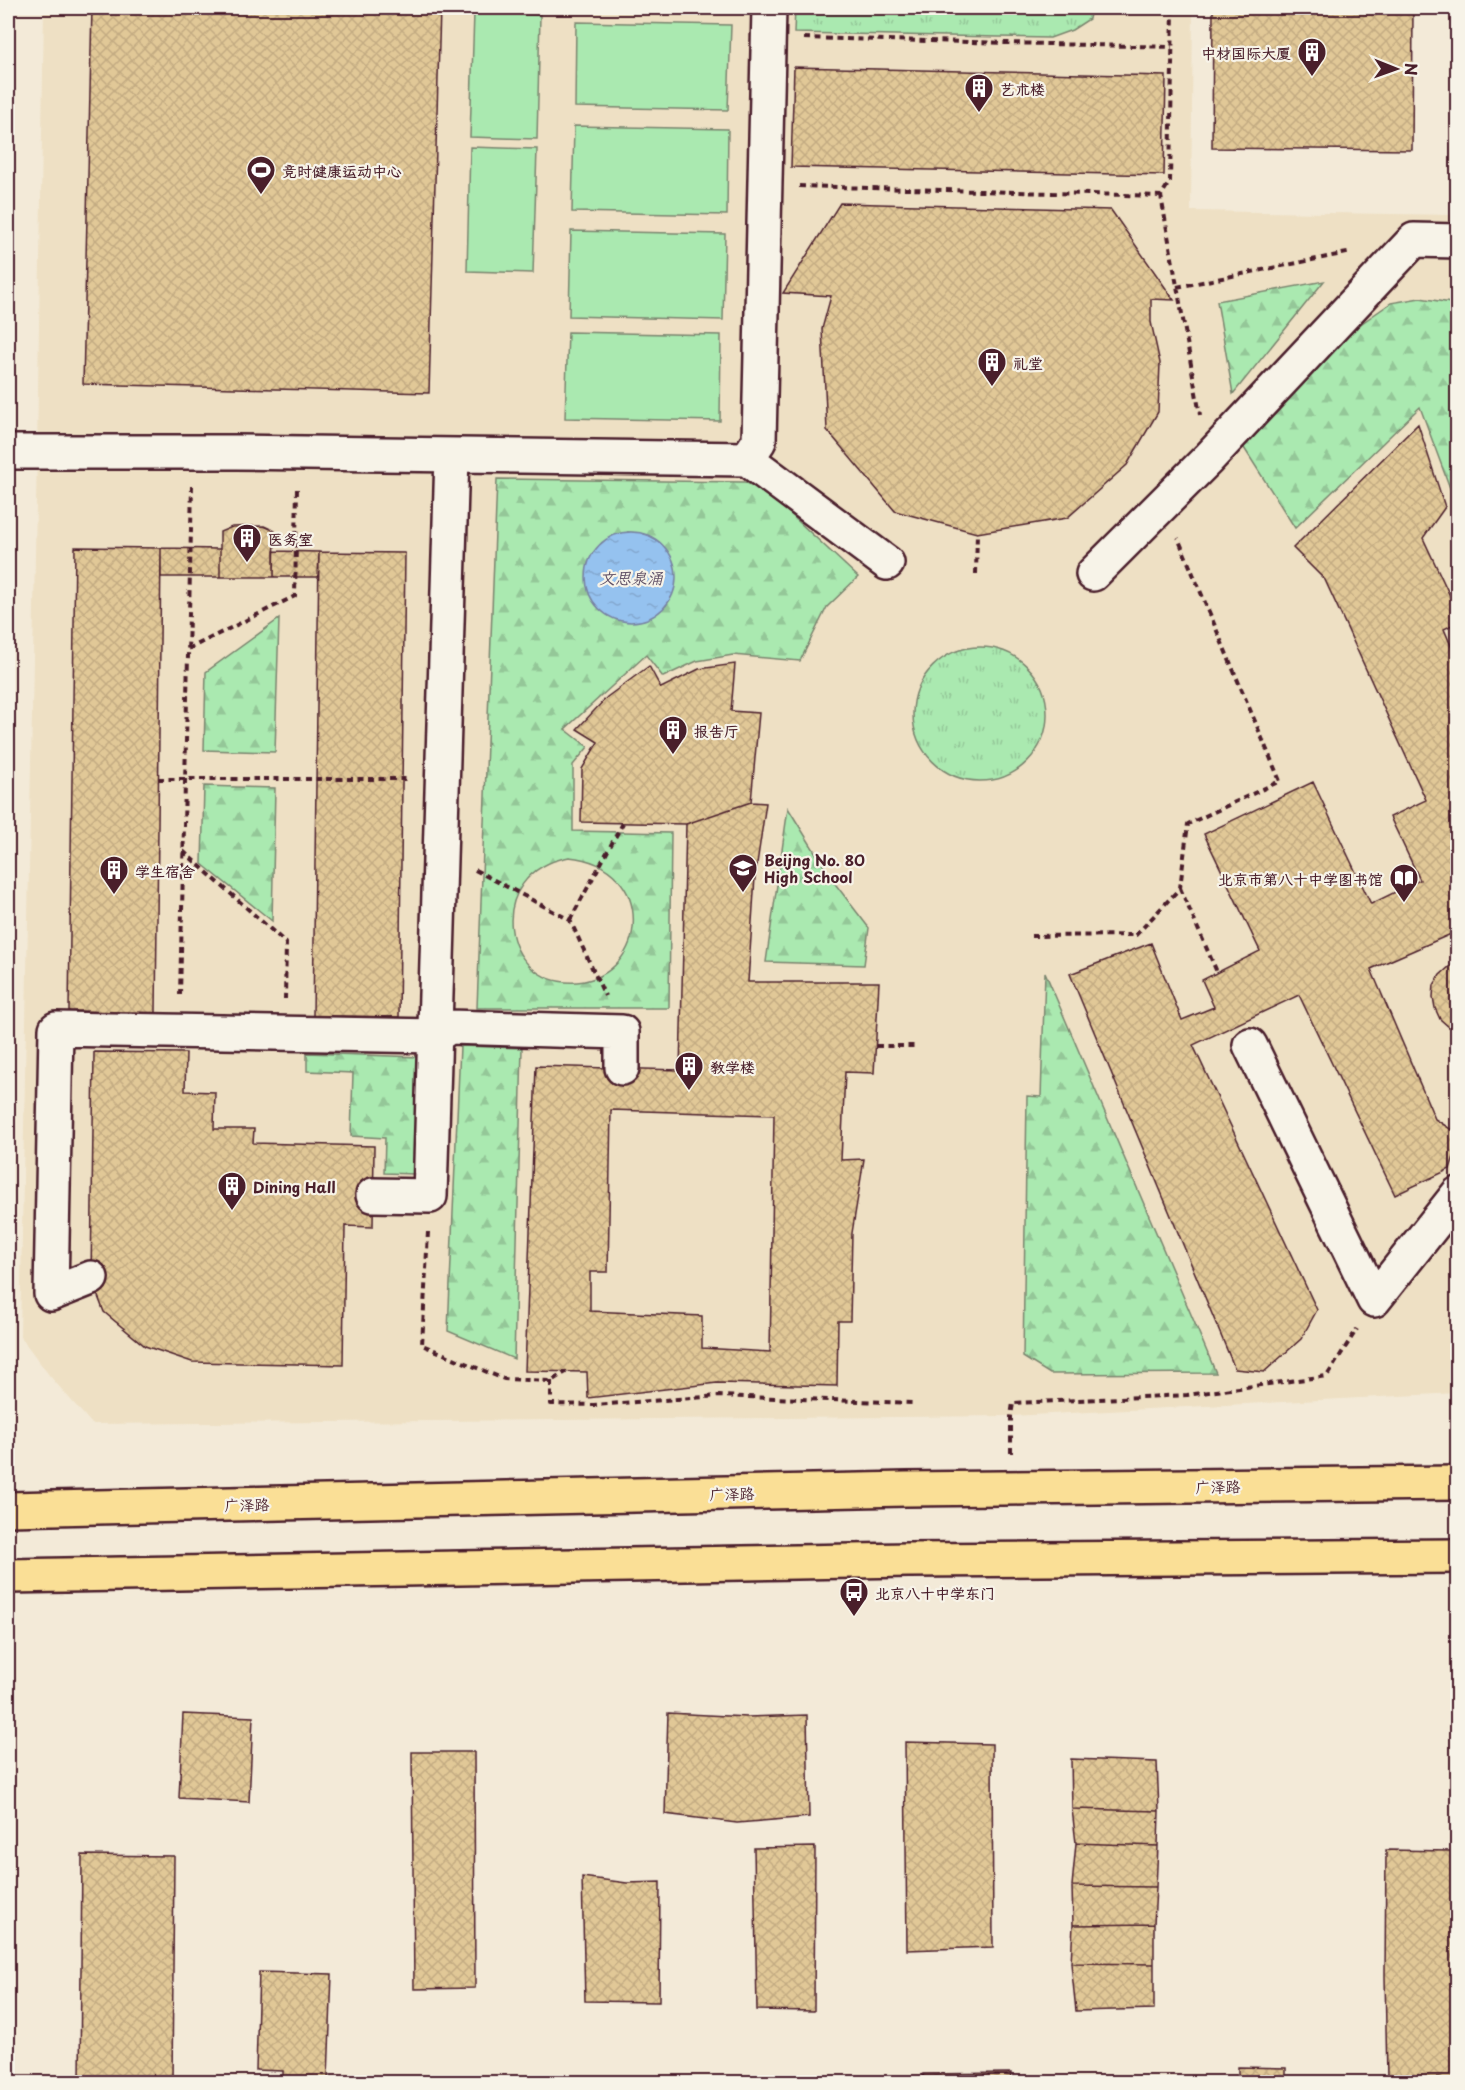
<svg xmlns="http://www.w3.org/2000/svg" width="1465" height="2090" font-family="'Playpen Sans','LXGW WenKai TC',sans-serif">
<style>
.built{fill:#eee0c4}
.grass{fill:url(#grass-tufts);stroke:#7a846e;stroke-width:1.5}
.forest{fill:url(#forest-firs);stroke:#7a846e;stroke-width:1.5;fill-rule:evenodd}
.pitch{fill:#aae9b0;stroke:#7a846e;stroke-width:1.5}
.water{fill:url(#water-ripples);stroke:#7781a1;stroke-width:1.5}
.building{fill:url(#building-cross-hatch);stroke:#4a1f2b;stroke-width:1.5;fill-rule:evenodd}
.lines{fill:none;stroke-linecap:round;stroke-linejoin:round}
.minor-casing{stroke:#4a1f2b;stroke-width:38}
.major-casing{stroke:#4a1f2b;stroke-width:38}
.path{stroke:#4a1f2b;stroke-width:4;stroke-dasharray:6 4.5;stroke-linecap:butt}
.minor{stroke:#f7f3e8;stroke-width:33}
.major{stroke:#fadf96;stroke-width:33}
.labels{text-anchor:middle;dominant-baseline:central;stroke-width:4.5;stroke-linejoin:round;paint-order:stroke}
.poi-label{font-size:15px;font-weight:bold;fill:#4a1f2b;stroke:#f7f3e8;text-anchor:start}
.street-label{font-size:15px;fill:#4a1f2b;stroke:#f7f3e8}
.water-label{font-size:16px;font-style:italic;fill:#605066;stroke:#f7f3e8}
</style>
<defs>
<pattern id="grass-tufts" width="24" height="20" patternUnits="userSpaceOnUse" patternTransform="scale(1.5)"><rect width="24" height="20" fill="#aae9b0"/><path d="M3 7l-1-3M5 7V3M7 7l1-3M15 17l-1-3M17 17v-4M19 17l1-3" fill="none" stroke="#94c798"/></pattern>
<pattern id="forest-firs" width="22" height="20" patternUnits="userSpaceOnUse" patternTransform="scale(1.5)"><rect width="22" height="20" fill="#aae9b0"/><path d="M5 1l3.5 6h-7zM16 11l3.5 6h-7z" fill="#94c798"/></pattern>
<pattern id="water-ripples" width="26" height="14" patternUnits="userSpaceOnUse" patternTransform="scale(1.5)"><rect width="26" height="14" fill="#95c2ef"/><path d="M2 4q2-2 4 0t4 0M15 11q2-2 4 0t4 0" fill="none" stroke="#82a6cd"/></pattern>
<pattern id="building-cross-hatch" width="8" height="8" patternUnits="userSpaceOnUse" patternTransform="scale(1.5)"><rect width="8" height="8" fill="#e1c897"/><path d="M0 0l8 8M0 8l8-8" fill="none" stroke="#c3ab82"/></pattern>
</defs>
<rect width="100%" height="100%" fill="#f3ead8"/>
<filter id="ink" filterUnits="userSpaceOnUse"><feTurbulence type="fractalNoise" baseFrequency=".0167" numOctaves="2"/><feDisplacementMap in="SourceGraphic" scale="12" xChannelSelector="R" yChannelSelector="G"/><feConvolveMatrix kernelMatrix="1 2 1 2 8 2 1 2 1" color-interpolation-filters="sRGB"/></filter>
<g filter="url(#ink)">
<path class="built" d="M 44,8 L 1193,8 L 1191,211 L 1457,215 L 1457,1393 L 1011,1416 L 92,1424 L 49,1375 L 20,1336 L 37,452 Z"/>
<path class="grass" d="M 795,8 L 1091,8 L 1089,19 L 1072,30 L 1050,38 L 794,33 Z
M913 714a67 67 0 1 1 134 0a67 67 0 1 1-134 0Z"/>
<path class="forest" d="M 1324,281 L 1233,394 L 1217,301 Z
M 1420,298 L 1457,304 L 1457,507 L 1420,407 L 1295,528 L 1239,440 L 1362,323 L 1391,303 Z
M 497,479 L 745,482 L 769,494 L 858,577 L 827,607 L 800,661 L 733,655 L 697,661 L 663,677 L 646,655 L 565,729 L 588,747 L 573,765 L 573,831 L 671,833 L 669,1008 L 477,1008 ZM 628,532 C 651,534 664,541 671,564 C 677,582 675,589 666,605 ZM 569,857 C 657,865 650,976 577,982 C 500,988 482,873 569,857 Z
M 279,619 L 275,752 L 204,750 L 206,672 Z
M 204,786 L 275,788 L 272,921 L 202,864 Z
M 788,808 L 833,881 L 869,928 L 864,965 L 766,962 Z
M 1045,972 L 1216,1373 L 1050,1374 L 1023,1357 L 1027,1096 L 1041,1097 Z
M 460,1046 L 522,1048 L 514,1359 L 448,1331 Z
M 307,1053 L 419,1057 L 414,1174 L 384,1173 L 385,1138 L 351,1136 L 353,1073 L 307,1071 Z"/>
<path class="pitch" d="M 474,13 L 540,15 L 537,139 L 470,137 Z
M 576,22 L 731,25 L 728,110 L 575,107 Z
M 574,126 L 728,129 L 727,215 L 572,212 Z
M 470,147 L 537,149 L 533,273 L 467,271 Z
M 571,231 L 725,234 L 723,320 L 569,316 Z
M 568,332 L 721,335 L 720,421 L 565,418 Z"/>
<path class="water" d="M586 577a45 45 0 1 1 90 0a45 45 0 1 1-90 0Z"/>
<path class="building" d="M 92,8 L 440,8 L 429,393 L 83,384 Z
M 1213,8 L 1413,8 L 1412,150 L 1212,148 Z
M 794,67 L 1166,76 L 1164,175 L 791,167 Z
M 840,203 L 1111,210 L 1174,300 L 1151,299 L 1151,322 L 1160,363 L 1158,412 L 1127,465 L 1067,518 L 977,533 L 895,511 L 827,430 L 822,329 L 831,296 L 783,293 Z
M 1418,424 L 1445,507 L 1423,538 L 1458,613 L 1458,622 L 1444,629 L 1458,662 L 1458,931 L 1371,969 L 1435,1119 L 1458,1134 L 1458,1144 L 1450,1169 L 1395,1195 L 1299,995 L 1193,1045 L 1317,1310 L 1301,1339 L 1264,1372 L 1235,1369 L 1070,974 L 1151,943 L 1182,1020 L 1214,1007 L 1202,980 L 1260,951 L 1204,834 L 1313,782 L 1371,904 L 1420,880 L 1390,817 L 1426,800 L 1325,580 L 1293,548 Z
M 264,526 L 275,531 L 274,577 L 220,577 L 220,532 L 232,527 Z
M 75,547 L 161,548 L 156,1013 L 69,1011 Z
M 161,548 L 220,549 L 220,577 L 161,577 Z
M 274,551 L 319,552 L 318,577 L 274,577 Z
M 319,552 L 405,553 L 399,1017 L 313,1016 Z
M 735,664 L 731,711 L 759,713 L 751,802 L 686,824 L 581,822 L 582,769 L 598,742 L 577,729 L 607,697 L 649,666 L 661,688 L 699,669 Z
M 751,802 L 766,803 L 755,877 L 748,982 L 879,982 L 874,1073 L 845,1072 L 841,1160 L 864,1159 L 852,1233 L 850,1321 L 838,1321 L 837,1386 L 717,1383 L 588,1398 L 587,1372 L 525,1371 L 536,1066 L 680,1070 L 686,824 ZM 611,1110 L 774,1115 L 770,1352 L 702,1348 L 702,1316 L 590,1311 L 590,1272 L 608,1272 Z
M 1458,963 L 1458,1030 L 1449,1027 L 1440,1019 L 1435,1008 L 1433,997 L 1434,985 L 1440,975 L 1449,967 Z
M 94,1052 L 186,1053 L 185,1091 L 215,1092 L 214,1129 L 254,1129 L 253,1143 L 374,1146 L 373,1227 L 345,1226 L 343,1365 L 192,1362 L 145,1346 L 104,1312 L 91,1278 Z
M 668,1713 L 747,1717 L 807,1715 L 809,1817 L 737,1823 L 665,1814 Z
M 183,1714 L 253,1717 L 249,1802 L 179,1798 Z
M 905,1742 L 992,1744 L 993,1947 L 907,1950 Z
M 412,1752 L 474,1752 L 475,1988 L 414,1989 Z
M 1071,1759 L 1157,1762 L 1159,1811 L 1072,1809 Z
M 1072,1809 L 1159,1811 L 1158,1846 L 1076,1843 Z
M 1076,1843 L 1158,1846 L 1156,1887 L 1072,1886 Z
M 815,1847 L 814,2011 L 757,2010 L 754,1848 Z
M 1386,1850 L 1452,1851 L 1458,1855 L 1458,2081 L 1436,2078 L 1387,2078 L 1385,1976 Z
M 82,1855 L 174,1856 L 172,2082 L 80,2082 Z
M 582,1877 L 627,1883 L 660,1882 L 659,2002 L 585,2001 Z
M 1072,1886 L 1156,1887 L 1154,1924 L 1073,1925 Z
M 1154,1924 L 1154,1964 L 1071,1963 L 1073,1925 Z
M 1071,1963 L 1154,1964 L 1154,2009 L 1076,2011 Z
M 259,1972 L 332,1974 L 328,2077 L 361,2078 L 361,2082 L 283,2082 L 283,2071 L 256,2070 Z
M 1238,2067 L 1286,2068 L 1286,2082 L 1238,2082 Z
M 1011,2073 L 1010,2082 L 924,2082 L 923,2074 Z
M 771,2079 L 807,2082 L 771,2082 Z"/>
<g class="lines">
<g class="minor-casing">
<path id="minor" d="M 8,452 L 236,452 L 747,459 L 887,563
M 747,459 L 759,441 L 769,8
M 1093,574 L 1208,459 L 1414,240 L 1458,241
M 1250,1045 L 1374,1300 L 1458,1194
M 373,1195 L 430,1196 L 452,455
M 91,1278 L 51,1294 L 56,1029 L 436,1036 L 449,1027 L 622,1032 L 622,1068"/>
</g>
<g class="major-casing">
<path id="major" d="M 8,1509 L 906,1489 L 1458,1483
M 8,1576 L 908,1560 L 1458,1556"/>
</g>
<path class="path" d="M 1173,8 L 1170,181 L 1161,196 L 1200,415
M 804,38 L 1172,47
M 799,186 L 1161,196
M 1177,287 L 1352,252
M 976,574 L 977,533
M 188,649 L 295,596 L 297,488
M 158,779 L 407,779
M 183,851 L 286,943 L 285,999
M 475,870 L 570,920 L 605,996
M 1180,888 L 1217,972
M 570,920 L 623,823
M 1031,936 L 1136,935 L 1180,888 L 1188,824 L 1280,781 L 1178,538
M 180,995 L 192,486
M 876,1046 L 914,1046
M 428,1232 L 422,1345 L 504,1379 L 551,1381 L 566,1372
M 551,1381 L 551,1404 L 594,1405 L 719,1396 L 914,1403
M 1011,1453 L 1011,1416 L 1013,1403 L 1187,1395 L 1327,1376 L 1357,1329"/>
<use href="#minor" class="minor"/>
<use href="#major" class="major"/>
</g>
</g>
<defs>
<g id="building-pin" transform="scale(1.5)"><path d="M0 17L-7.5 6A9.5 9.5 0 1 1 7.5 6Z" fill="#4a1f2b" stroke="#f7f3e8"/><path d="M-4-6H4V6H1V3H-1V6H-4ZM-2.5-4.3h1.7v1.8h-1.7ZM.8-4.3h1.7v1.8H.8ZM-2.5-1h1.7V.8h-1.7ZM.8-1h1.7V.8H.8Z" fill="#fff"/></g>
<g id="stadium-pin" transform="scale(1.5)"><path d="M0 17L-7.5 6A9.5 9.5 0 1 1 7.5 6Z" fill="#4a1f2b" stroke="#f7f3e8"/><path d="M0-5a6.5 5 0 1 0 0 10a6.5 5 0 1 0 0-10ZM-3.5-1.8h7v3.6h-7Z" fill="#fff"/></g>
<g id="school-pin" transform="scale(1.5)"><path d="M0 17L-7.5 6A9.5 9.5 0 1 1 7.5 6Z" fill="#4a1f2b" stroke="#f7f3e8"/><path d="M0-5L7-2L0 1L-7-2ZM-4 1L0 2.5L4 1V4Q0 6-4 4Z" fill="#fff"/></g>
<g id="library-pin" transform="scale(1.5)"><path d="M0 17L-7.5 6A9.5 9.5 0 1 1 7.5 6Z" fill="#4a1f2b" stroke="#f7f3e8"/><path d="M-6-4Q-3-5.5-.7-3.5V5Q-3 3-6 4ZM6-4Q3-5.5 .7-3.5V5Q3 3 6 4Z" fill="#fff"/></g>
<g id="bus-pin" transform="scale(1.5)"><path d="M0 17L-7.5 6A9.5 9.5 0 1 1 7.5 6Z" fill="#4a1f2b" stroke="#f7f3e8"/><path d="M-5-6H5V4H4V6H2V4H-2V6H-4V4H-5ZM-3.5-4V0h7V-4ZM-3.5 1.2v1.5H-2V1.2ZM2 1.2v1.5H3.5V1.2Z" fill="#fff"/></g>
</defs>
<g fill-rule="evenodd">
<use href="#building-pin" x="1312" y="52"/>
<use href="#building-pin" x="979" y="88"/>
<use href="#stadium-pin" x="261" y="170"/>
<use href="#building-pin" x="992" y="362"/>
<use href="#building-pin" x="247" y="538"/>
<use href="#building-pin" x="673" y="730"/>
<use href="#school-pin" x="743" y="868"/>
<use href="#building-pin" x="114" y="870"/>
<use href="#library-pin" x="1404" y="878"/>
<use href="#building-pin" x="689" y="1066"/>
<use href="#building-pin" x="232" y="1186"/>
<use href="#bus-pin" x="854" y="1592"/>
</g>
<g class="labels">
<g class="poi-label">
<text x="1291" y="52" text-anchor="end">中材国际大厦</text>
<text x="1000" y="88">艺术楼</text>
<text x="282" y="170">竞时健康运动中心</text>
<text x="1013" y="362">礼堂</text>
<text x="268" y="538">医务室</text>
<text x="694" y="730">报告厅</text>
<text x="764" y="859">Beijng No. 80<tspan x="764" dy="17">High School</tspan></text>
<text x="135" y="870">学生宿舍</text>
<text x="1383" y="878" text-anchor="end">北京市第八十中学图书馆</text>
<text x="710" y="1066">教学楼</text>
<text x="253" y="1186">Dining Hall</text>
<text x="875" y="1592">北京八十中学东门</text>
</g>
<g class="street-label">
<text transform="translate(1218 1486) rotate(-1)">广泽路</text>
<text transform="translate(732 1493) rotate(-1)">广泽路</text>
<text transform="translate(247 1504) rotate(-1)">广泽路</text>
</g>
<g class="water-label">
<text x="631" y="577">文思泉涌</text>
</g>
</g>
<rect width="1465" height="2090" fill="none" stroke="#f7f3e8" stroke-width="30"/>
<rect x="15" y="15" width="1435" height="2060" fill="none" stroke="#4a1f2b" stroke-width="2" filter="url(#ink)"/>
<g transform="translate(1396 69) rotate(91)" stroke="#f7f3e8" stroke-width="4.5" paint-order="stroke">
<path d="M0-4.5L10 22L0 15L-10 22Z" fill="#4a1f2b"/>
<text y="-9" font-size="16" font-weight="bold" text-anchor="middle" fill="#4a1f2b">N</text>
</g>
</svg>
